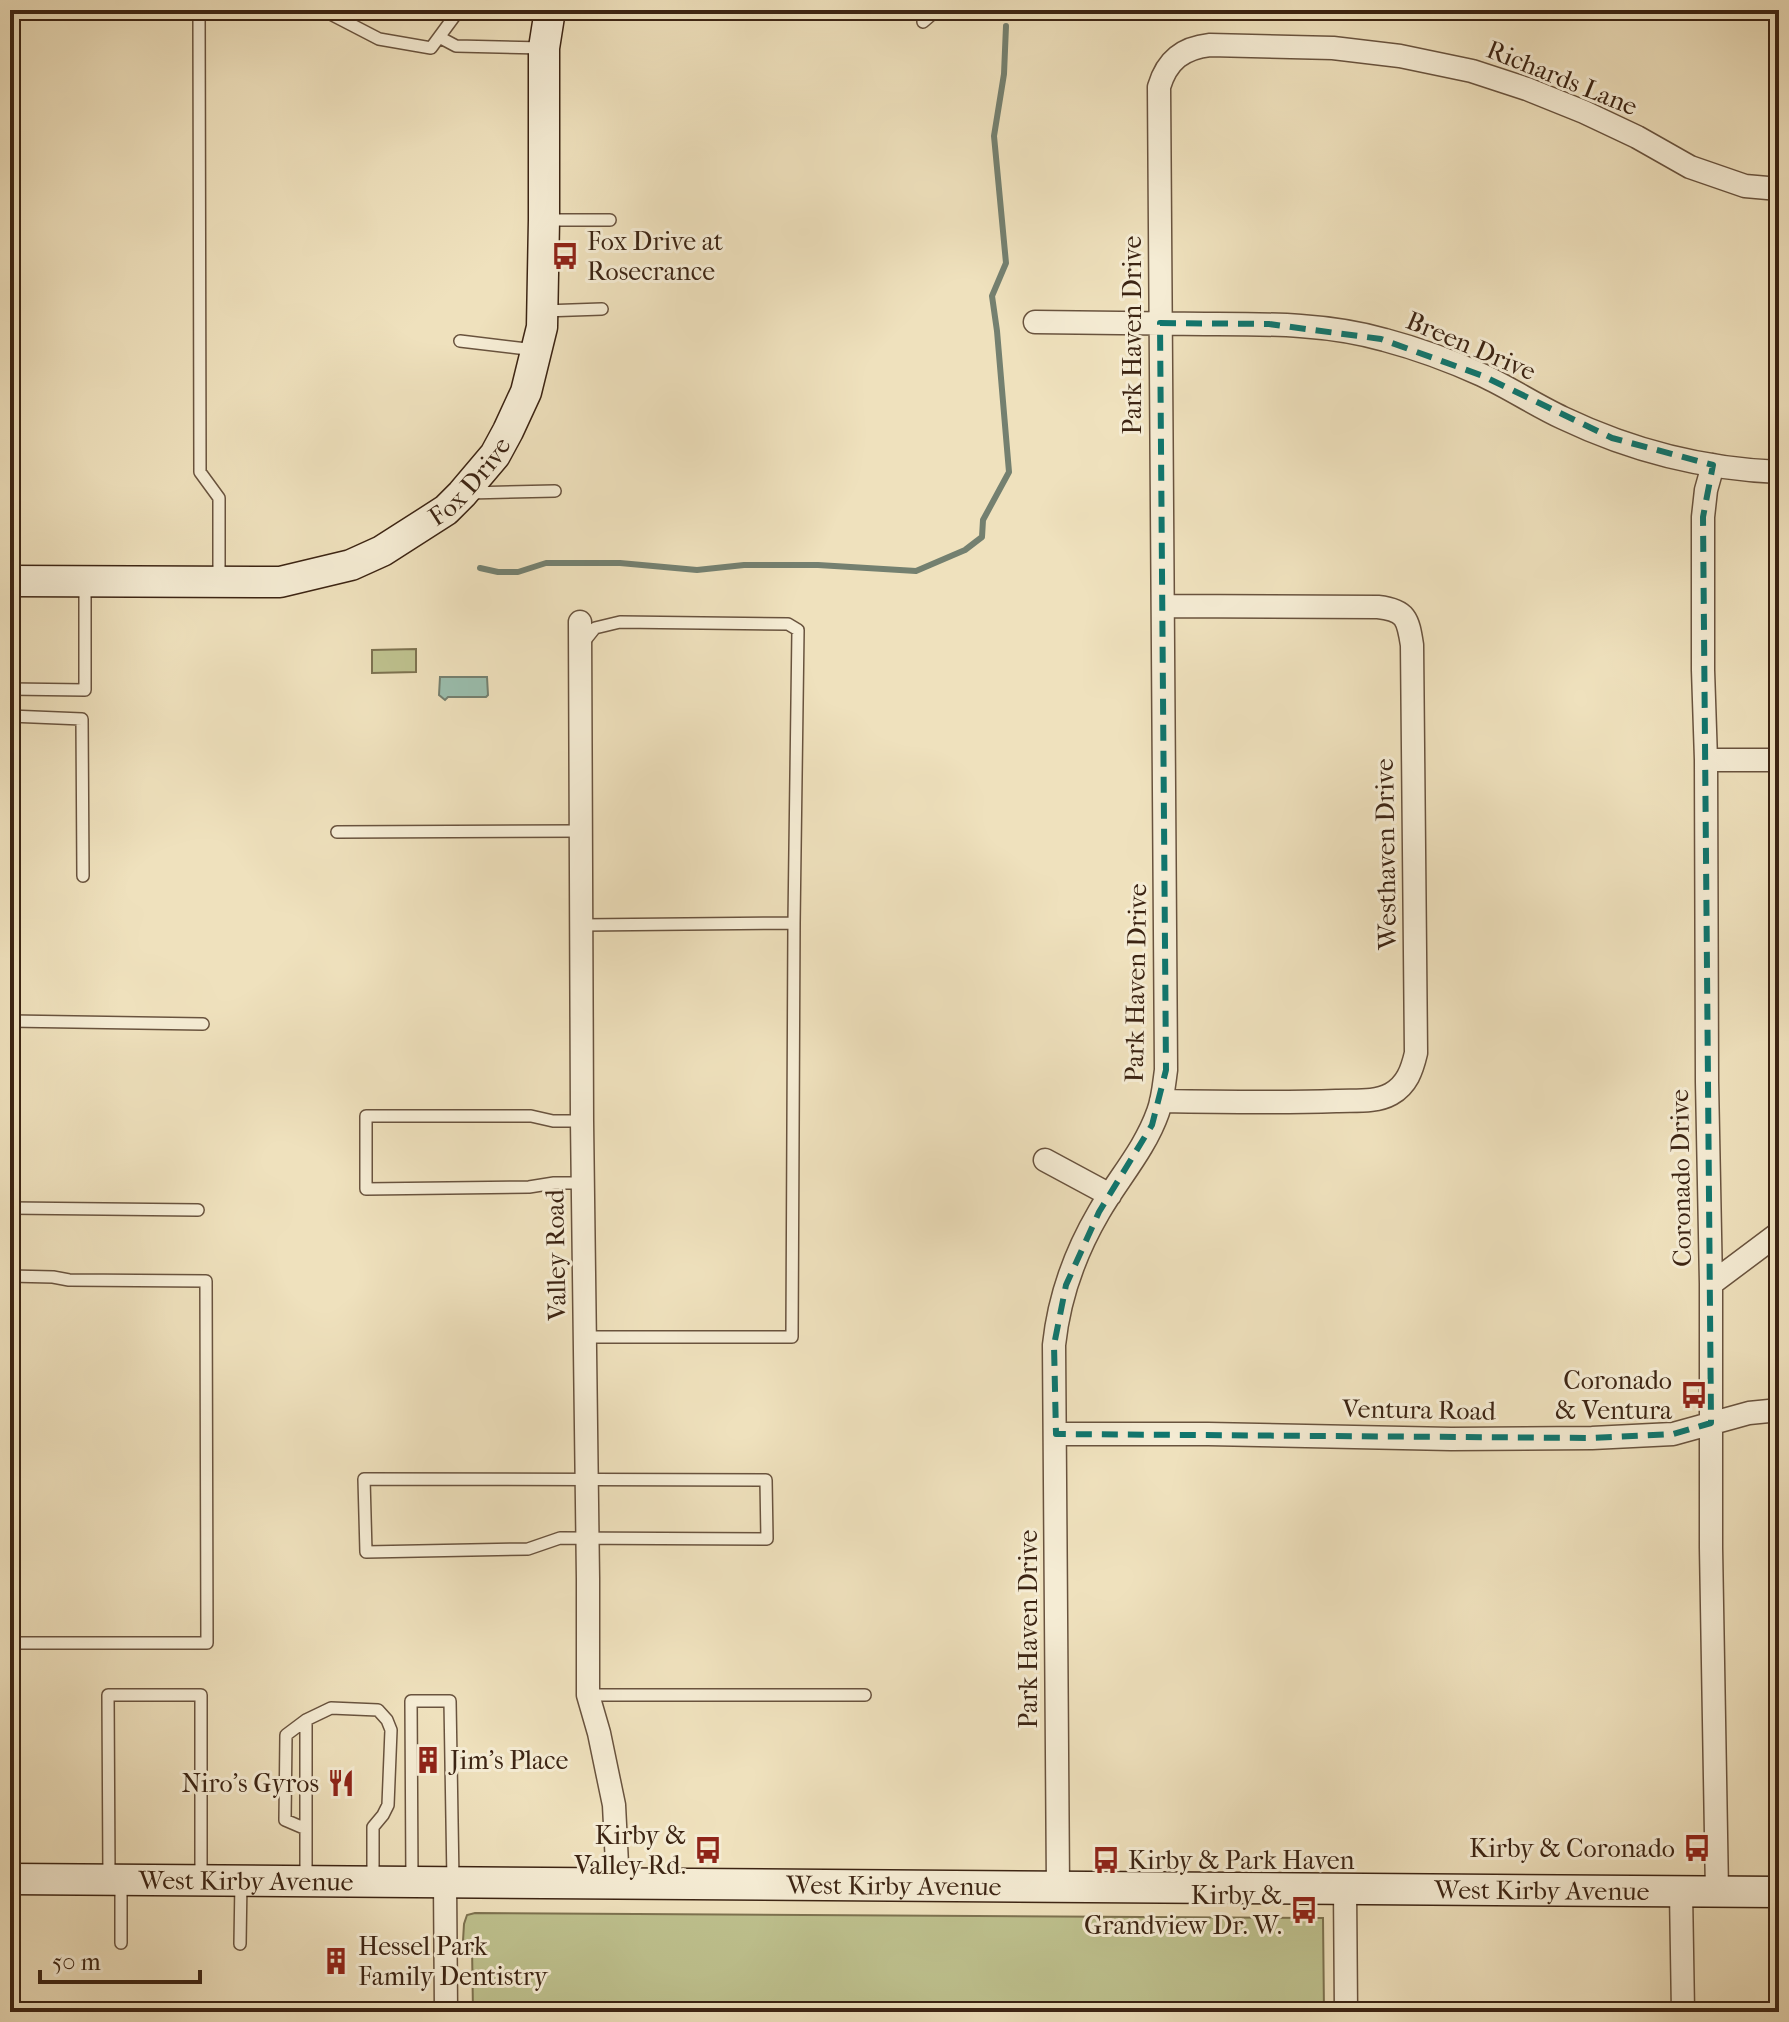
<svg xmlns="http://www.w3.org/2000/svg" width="1789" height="2022" font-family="'IM FELL French Canon',serif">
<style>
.green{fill:#bec18e;stroke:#7d7250;stroke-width:2}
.water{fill:#9abeae;stroke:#748070;stroke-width:2}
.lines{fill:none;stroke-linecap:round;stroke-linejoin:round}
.stream{stroke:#748070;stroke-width:6}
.lane-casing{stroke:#69533e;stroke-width:14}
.street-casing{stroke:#69533e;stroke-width:25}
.secondary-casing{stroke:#3c2413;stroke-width:33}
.lane{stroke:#f5ecd4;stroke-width:11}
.street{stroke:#f5ecd4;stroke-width:22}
.secondary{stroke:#f5ecd4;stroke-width:30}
.marked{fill:none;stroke:#0f766e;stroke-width:6;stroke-dasharray:16 10;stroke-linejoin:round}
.labels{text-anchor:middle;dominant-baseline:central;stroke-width:6;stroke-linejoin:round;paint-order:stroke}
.street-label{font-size:26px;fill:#3c2413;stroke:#f5ecd4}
.poi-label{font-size:26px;fill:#3c2413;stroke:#f5ecd4;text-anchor:end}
</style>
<rect width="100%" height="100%" fill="#efe1bd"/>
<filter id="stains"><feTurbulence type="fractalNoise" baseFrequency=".0025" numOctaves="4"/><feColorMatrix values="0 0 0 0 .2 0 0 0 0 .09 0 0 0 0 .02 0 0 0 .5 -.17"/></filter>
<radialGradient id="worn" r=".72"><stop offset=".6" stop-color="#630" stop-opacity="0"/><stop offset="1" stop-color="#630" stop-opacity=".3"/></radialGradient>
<path class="green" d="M 416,649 L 416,672 L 372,673 L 372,650 Z
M 475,1913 L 1323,1918 L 1324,2012 L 473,2012 L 472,1946 L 463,1941 L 464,1924 L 467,1915 Z"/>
<path class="water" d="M 440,677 L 487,677 L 488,695 L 486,697 L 448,697 L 445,700 L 439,695 Z"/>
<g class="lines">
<path class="stream" d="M 1023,16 L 1033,10
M 480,568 L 498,572 L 518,572 L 546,563 L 620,563 L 697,570 L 744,565 L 818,565 L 916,571 L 965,550 L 982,537 L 983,520 L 1009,472 L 997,331 L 992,296 L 1006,263 L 994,136 L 1004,74 L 1006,26"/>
<g class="lane-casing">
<path id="lane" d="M 199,10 L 200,472 L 219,498 L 219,581
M 323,10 L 379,39 L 431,48 L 459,10
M 923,22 L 937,10
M 439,37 L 456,46 L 543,48
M 547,220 L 610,220
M 543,311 L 602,309
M 460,341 L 535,350
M 468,493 L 555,491
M 583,643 L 595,628 L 620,622 L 788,624 L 798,630 L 794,923 L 792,1337 L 585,1337
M 10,689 L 85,690 L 85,581
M 10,716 L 82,719 L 83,876
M 337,832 L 581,831
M 582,925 L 794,923
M 10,1021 L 203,1024
M 582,1121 L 553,1121 L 531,1116 L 366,1116 L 366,1189 L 529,1187 L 554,1183 L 583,1183
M 10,1208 L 198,1210
M 10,1276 L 53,1277 L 69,1280 L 206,1281 L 207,1643 L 10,1643
M 364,1479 L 766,1480 L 767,1539 L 560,1538 L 528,1549 L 366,1552 Z
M 588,1695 L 865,1695
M 306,1720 L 306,1829
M 109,1876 L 108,1695 L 201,1695 L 201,1879
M 306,1880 L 306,1829 L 285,1820 L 286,1735 L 306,1720 L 331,1708 L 378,1710 L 387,1720 L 391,1730 L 388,1805 L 383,1815 L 373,1827 L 373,1880
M 412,1881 L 411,1701 L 450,1701 L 453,1880
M 121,1943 L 121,1883
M 240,1944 L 241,1881"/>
</g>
<g class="street-casing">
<path id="street" d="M 1035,322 C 1091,323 1148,323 1205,324 C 1265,324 1327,323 1385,340 C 1419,349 1451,361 1482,375 C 1510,388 1535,405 1563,418 C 1630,450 1705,469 1779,472
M 1713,465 L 1706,490 L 1703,517 L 1703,670 L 1706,760 L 1707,1082 L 1711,1284 L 1711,1548 L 1717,1892
M 580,622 L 582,1121 L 588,1579 L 588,1695 L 599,1733 L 614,1805 L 618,1884
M 1706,760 L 1779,760
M 1161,1101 C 1219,1102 1277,1103 1336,1101 C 1354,1100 1375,1103 1391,1094 C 1407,1085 1412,1070 1416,1053 L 1412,645 C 1408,619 1406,610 1378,607 L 1164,606
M 1045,1160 L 1110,1195
M 1711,1284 L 1779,1233
M 1056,1434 L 1208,1434 L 1451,1439 L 1592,1438 L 1673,1434 L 1749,1413 L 1779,1410
M 445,1882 L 446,2012
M 1058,1887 L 1054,1345 C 1059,1298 1075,1253 1099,1212 C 1118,1179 1145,1149 1158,1112 C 1163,1099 1164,1084 1166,1070 L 1159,87 C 1167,60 1183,48 1210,45 L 1333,48 L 1400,56 L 1472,71 L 1527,89 L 1584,112 L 1637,137 L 1690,167 L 1745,186 L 1779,189
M 1345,1889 L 1346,2012
M 1681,1892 L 1683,2012"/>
</g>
<g class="secondary-casing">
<g id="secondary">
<path id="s1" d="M 10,581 L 280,582 L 351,565 L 382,551 L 446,510 L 462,494 L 495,455 L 508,431 L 526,392 L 542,327 L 544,220 L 544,48 L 550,10"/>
<path id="s2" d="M 10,1879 L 1779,1892"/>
</g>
</g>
<use href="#lane" class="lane"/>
<use href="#street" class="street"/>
<use href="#secondary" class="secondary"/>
</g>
<path class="marked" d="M 1160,323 L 1269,324 L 1381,339 L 1483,376 L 1612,438 L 1713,465 L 1703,517 L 1711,1423 L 1673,1434 L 1592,1438 L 1056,1434 L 1054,1345 L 1066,1285 L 1099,1212 L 1152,1125 L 1166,1070 Z"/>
<defs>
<g id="bus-bare" transform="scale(2.16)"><path d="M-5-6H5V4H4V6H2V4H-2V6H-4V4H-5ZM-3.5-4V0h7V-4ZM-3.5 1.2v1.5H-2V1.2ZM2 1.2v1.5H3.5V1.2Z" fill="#8f2418" stroke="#f5ecd4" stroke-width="2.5" paint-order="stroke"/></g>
<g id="building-bare" transform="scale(2.16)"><path d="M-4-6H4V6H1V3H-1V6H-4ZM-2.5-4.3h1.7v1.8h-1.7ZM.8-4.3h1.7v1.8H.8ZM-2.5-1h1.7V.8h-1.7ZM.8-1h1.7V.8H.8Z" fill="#8f2418" stroke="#f5ecd4" stroke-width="2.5" paint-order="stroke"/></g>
<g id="restaurant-bare" transform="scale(2.16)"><path d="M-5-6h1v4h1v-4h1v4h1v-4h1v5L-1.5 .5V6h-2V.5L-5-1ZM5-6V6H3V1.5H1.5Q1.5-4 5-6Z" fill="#8f2418" stroke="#f5ecd4" stroke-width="2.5" paint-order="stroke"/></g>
</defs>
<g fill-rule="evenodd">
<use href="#bus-bare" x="565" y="256"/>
<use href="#bus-bare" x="1694" y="1395"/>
<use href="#building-bare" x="428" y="1760"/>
<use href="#restaurant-bare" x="341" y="1783"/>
<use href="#bus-bare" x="1697" y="1848"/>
<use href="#bus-bare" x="708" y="1850"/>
<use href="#bus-bare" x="1106" y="1860"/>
<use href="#bus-bare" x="1304" y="1910"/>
<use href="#building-bare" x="336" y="1961"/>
</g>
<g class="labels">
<g class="street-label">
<text transform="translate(1562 78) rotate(22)">Richards Lane</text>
<text transform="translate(1132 335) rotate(-90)">Park Haven Drive</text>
<text transform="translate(1471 346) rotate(23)">Breen Drive</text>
<text stroke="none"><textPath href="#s1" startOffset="490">Fox Drive</textPath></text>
<text transform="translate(1386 854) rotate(-91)">Westhaven Drive</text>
<text transform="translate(1136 983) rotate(-89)">Park Haven Drive</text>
<text transform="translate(1681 1178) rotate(-91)">Coronado Drive</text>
<text transform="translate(556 1255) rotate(-91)">Valley Road</text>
<text transform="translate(1419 1410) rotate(1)">Ventura Road</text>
<text transform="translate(1028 1629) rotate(-90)">Park Haven Drive</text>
<text stroke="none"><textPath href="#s2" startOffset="236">West Kirby Avenue</textPath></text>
<text stroke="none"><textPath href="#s2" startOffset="884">West Kirby Avenue</textPath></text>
<text stroke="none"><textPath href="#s2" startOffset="1532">West Kirby Avenue</textPath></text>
</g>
<g class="poi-label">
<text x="587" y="241" text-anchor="start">Fox Drive at<tspan x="587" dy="30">Rosecrance</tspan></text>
<text x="1672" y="1380">Coronado<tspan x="1672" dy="30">&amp; Ventura</tspan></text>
<text x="450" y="1760" text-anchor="start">Jim's Place</text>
<text x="319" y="1783">Niro’s Gyros</text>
<text x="686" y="1835">Kirby &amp;<tspan x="686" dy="30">Valley Rd.</tspan></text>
<text x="1675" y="1848">Kirby &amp; Coronado</text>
<text x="1128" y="1860" text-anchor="start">Kirby &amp; Park Haven</text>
<text x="1282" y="1895">Kirby &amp;<tspan x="1282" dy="30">Grandview Dr. W.</tspan></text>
<text x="358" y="1946" text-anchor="start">Hessel Park<tspan x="358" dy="30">Family Dentistry</tspan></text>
</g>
</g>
<rect width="1789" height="2022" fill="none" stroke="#efe1bd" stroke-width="40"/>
<rect x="12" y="12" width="1765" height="1998" fill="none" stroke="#3c2413" stroke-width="4"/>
<rect x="20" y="20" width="1749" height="1982" fill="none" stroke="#3c2413" stroke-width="2"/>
<path d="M40 1970v12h160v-12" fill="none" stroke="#3c2413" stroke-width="4"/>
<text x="52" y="1970" font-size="24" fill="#3c2413" stroke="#f5ecd4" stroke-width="6" paint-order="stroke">50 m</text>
<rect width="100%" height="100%" filter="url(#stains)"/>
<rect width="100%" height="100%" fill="url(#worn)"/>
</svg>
